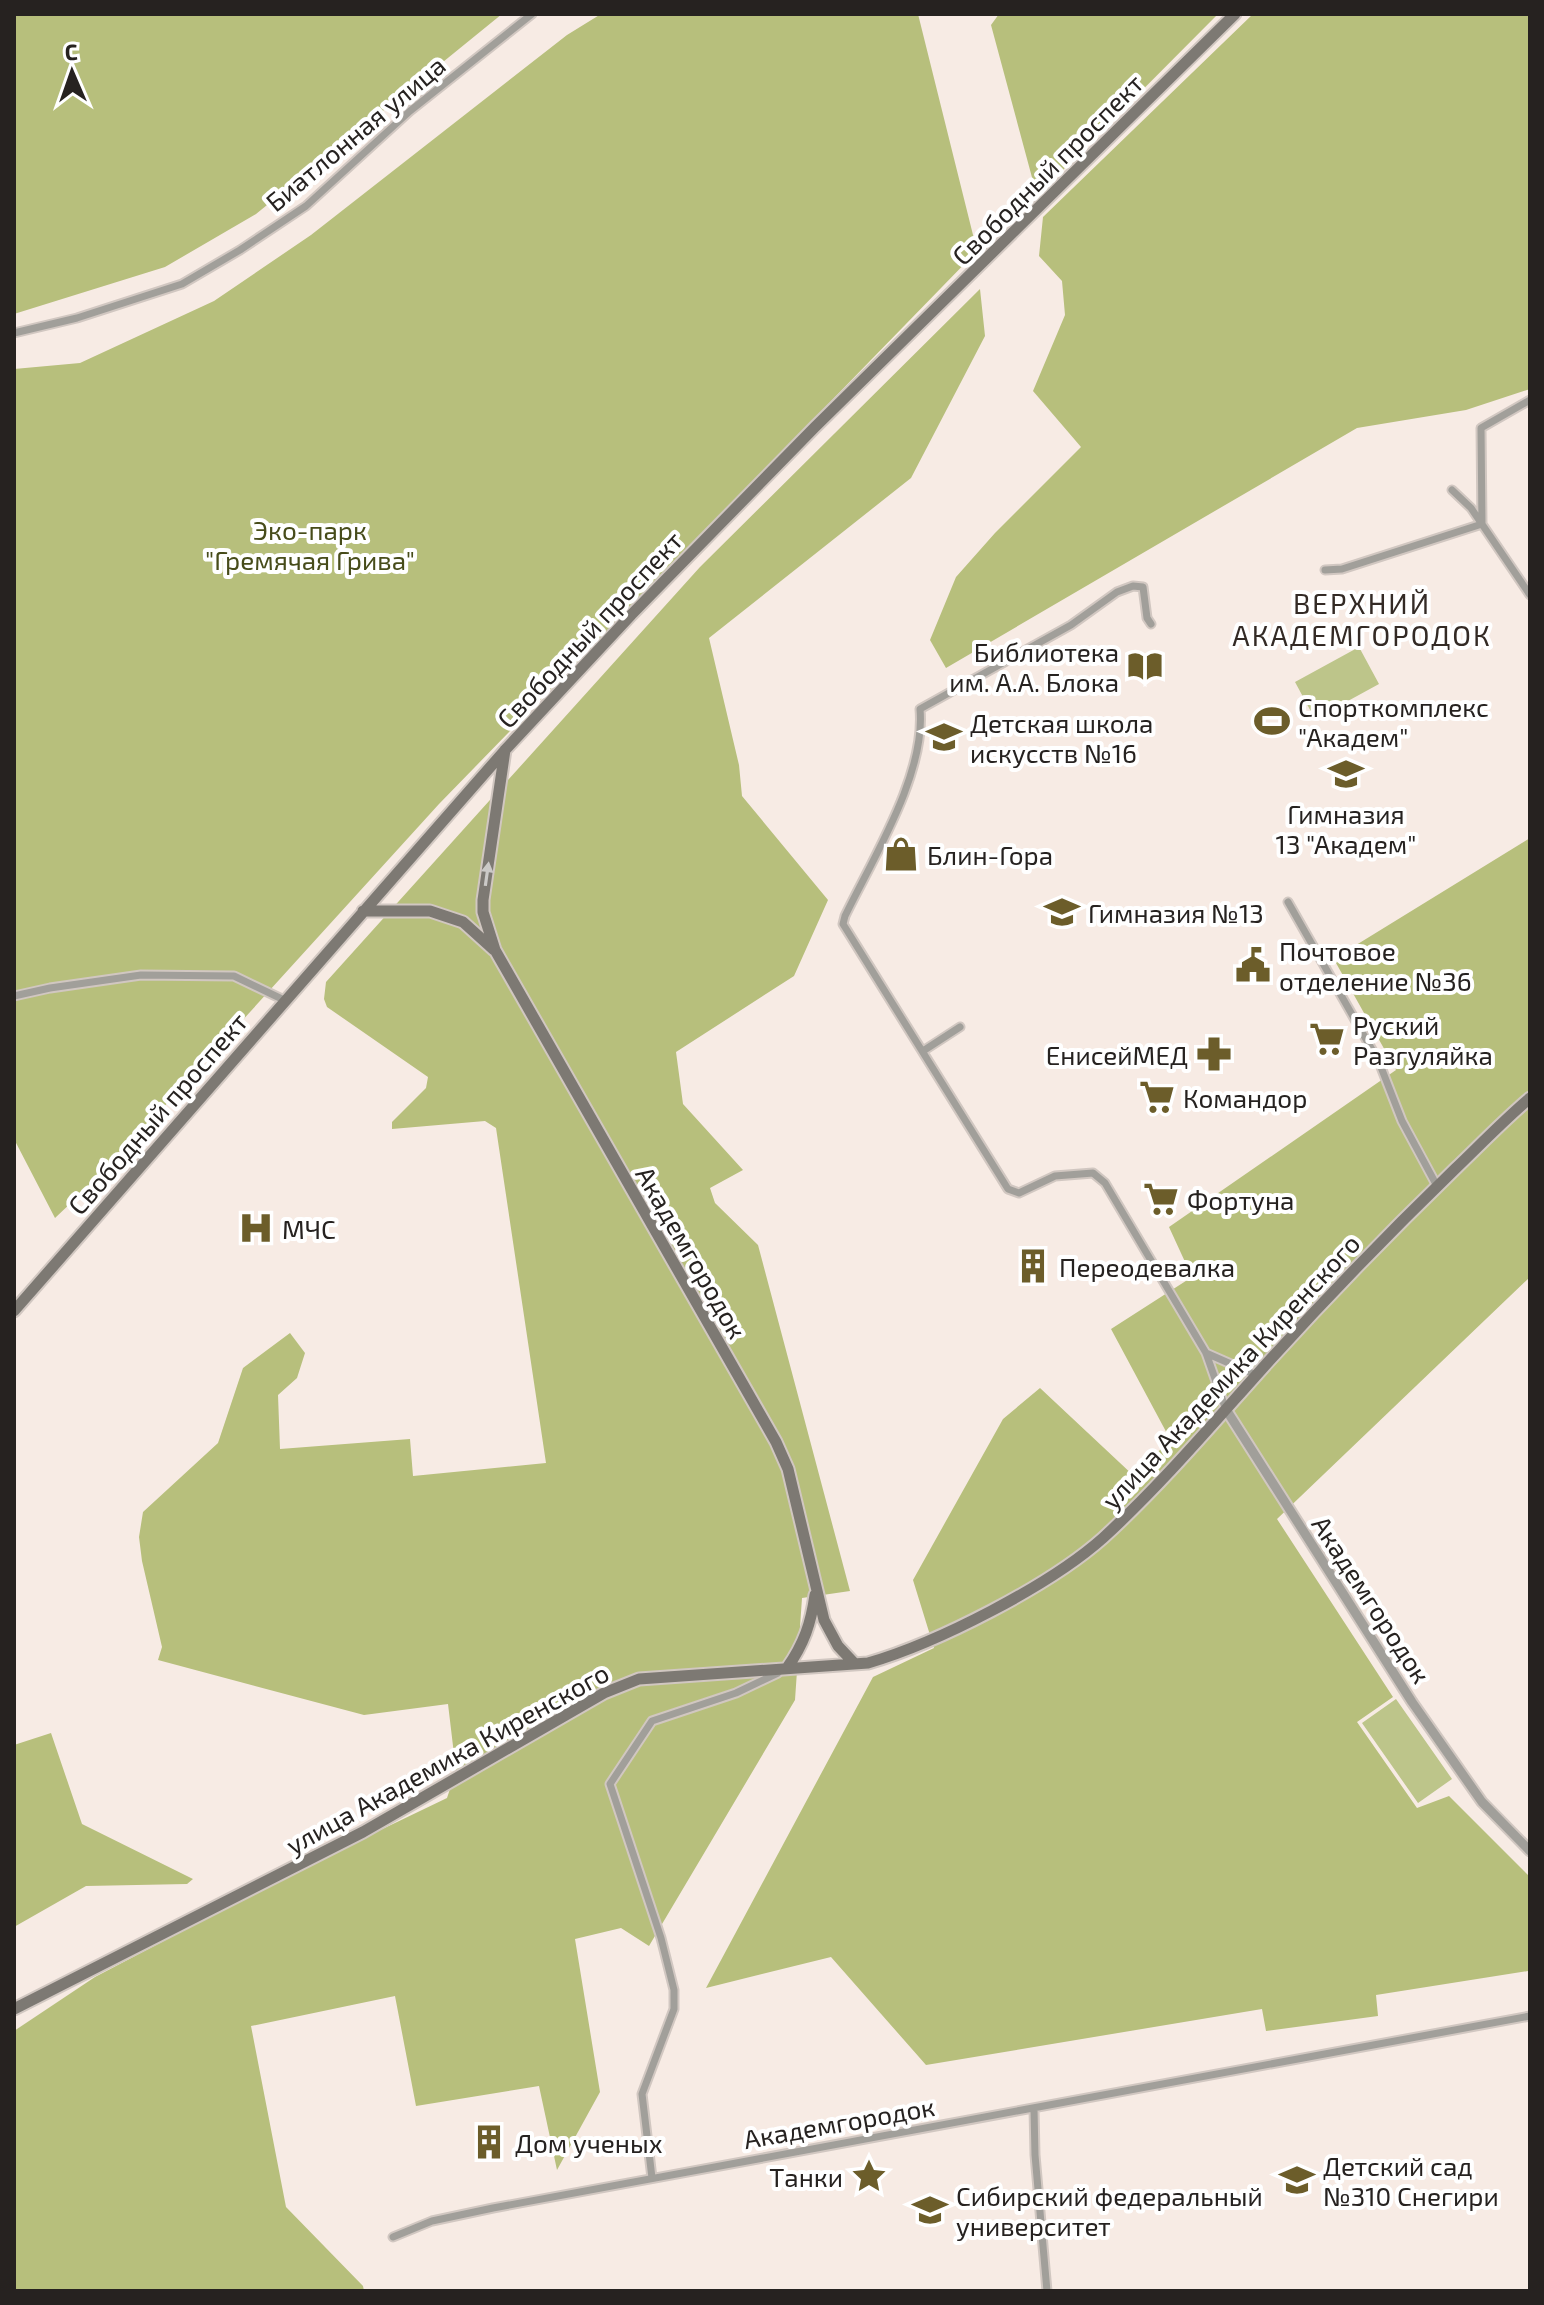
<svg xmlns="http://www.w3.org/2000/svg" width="1544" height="2305" font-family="'Exo 2',sans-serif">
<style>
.green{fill:#bdc58a}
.forest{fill:#b7bf7c}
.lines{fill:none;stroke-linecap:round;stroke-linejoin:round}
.minor-casing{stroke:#d1c7c1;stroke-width:11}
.tertiary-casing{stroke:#d1c7c1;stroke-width:13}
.secondary-casing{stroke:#d1c7c1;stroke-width:15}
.minor{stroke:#a19f9a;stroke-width:7}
.tertiary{stroke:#a19f9a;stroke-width:9}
.secondary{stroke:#7d7973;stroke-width:11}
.oneway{fill:#cbc9c7}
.labels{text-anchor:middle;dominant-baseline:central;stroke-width:8;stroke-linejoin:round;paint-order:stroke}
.street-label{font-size:26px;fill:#262220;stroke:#fff}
.park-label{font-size:26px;fill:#474c1a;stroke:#fff}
.poi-label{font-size:26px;fill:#262220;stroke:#fff;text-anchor:start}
.neighbourhood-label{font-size:28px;letter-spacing:2px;fill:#332a25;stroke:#fff}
</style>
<rect width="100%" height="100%" fill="#f7ebe4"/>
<path class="green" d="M 1359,647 L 1379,684 L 1315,719 L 1295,682 Z
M 1396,1699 L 1452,1779 L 1418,1803 L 1362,1723 Z"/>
<path class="forest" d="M 14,14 L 502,14 L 256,214 L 165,267 L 14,314 Z
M 601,14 L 918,14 L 977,251 L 439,804 L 111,1165 L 55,1218 L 14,1139 L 14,369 L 80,363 L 214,301 L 311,235 L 567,35 Z
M 999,14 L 1218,14 L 1037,196 L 991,25 Z
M 1253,14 L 1530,14 L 1530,389 L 1466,410 L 1357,428 L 946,668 L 930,640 L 956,577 L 995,533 L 1081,447 L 1033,391 L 1065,315 L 1062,281 L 1039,256 L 1043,217 Z
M 980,289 L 985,336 L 911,478 L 709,638 L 739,765 L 742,796 L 828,900 L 794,976 L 676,1052 L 683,1104 L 743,1170 L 710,1188 L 715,1203 L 758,1245 L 850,1591 L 802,1598 L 795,1700 L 649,1946 L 621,1928 L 575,1939 L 600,2092 L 557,2170 L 539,2086 L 416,2106 L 395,1996 L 251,2026 L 286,2207 L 363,2286 L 364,2291 L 14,2291 L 14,2031 L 95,1977 L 318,1860 L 447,1798 L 456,1771 L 448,1704 L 364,1715 L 158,1660 L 162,1647 L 142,1561 L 139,1537 L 143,1512 L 218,1443 L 243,1368 L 290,1333 L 305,1353 L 297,1378 L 278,1395 L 280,1449 L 410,1439 L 413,1476 L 546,1463 L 496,1128 L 485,1121 L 392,1129 L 392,1122 L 426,1088 L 428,1077 L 327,1007 L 324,999 L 326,982 L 700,567 Z
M 1530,838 L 1530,1277 L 1277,1519 L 1393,1697 L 1357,1722 L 1417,1808 L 1449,1796 L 1530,1877 L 1530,1973 L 1528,1971 L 1376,1995 L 1378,2016 L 1266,2031 L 1262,2009 L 926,2065 L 831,1957 L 706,1988 L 873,1677 L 934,1648 L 913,1580 L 1003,1419 L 1040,1388 L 1135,1477 L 1170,1439 L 1111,1329 L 1192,1277 L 1169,1227 L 1396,1070 L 1336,963 L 1348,950 Z
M 51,1733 L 82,1824 L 193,1879 L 187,1884 L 86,1886 L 14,1927 L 14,1745 Z"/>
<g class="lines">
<g class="minor-casing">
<path id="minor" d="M 14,333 L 77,318 L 182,284 L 240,250 L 306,206 L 410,111 L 532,14
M 1452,490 L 1471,508 L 1530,595
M 1482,524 L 1481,428 L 1530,400
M 1325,570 L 1342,569 L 1482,524
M 1151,624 L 1147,618 L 1143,587 L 1133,586 L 1117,592 L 1071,625 L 920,709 C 926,774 873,858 845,916 L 843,924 L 1008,1189 L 1019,1193 L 1055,1176 L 1093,1173 L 1105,1183 L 1206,1353 L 1226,1410
M 1288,902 L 1379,1062 L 1402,1121 L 1437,1186
M 14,996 L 50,988 L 141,975 L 234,976 L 284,1000
M 923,1051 L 960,1027
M 1206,1353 L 1256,1375
M 1034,2109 L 1035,2155 L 1047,2291
M 652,2178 L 642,2094 L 674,2009 L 674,1990 L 661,1938 L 610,1784 L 652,1721 L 736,1693 L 778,1673
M 393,2237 L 432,2221 L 493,2208 L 1530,2016"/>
</g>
<g class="tertiary-casing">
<path id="tertiary" d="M 1227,1411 L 1412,1702 L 1482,1802 L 1530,1851"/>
</g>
<g class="secondary-casing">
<path id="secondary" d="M 505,750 L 483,900 L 483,912 L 495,950 L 776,1442 L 788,1469 L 824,1620 L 838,1646 L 854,1663
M 363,911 L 430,911 L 463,922 L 494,950
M 14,1311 L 506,749 L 631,615 L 815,427 L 1235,14
M 787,1668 C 804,1644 811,1623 815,1595
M 14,2009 L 363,1832 L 604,1693 L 639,1679 L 868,1663 C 937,1643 1049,1586 1103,1538 C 1163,1483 1215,1421 1269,1361 C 1329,1295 1391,1231 1455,1169 C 1480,1145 1504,1120 1530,1098"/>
</g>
<use href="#minor" class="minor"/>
<use href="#tertiary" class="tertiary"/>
<use href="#secondary" class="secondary"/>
</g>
<defs><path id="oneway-solid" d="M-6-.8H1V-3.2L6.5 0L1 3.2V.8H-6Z" transform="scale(2)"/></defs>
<use class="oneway" href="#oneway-solid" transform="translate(487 874) rotate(-82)"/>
<defs>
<g id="library-bare" transform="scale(2.76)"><path d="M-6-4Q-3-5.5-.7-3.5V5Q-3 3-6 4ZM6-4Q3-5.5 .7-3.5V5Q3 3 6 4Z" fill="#6c5d2a" stroke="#fff" stroke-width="2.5" paint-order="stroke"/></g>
<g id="stadium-bare" transform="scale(2.76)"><path d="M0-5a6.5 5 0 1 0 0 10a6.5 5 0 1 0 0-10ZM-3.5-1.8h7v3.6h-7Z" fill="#6c5d2a" stroke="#fff" stroke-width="2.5" paint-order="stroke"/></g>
<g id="school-bare" transform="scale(2.76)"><path d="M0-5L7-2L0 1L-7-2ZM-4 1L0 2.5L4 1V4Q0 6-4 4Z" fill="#6c5d2a" stroke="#fff" stroke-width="2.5" paint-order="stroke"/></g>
<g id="shop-bare" transform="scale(2.76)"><path d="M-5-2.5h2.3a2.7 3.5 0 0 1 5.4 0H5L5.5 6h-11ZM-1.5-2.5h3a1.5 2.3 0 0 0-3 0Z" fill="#6c5d2a" stroke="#fff" stroke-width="2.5" paint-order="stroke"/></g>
<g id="civic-bare" transform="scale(2.76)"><path d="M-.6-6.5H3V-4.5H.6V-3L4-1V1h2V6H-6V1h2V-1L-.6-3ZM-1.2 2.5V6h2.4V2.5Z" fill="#6c5d2a" stroke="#fff" stroke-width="2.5" paint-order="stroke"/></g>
<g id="supermarket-bare" transform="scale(2.76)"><path d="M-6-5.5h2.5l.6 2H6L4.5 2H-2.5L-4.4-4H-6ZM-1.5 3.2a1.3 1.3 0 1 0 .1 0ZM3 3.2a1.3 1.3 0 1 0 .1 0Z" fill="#6c5d2a" stroke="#fff" stroke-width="2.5" paint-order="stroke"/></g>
<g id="pharmacy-bare" transform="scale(2.76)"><path d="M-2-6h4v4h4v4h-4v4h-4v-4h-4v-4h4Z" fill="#6c5d2a" stroke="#fff" stroke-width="2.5" paint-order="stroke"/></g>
<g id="hospital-bare" transform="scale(2.76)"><path d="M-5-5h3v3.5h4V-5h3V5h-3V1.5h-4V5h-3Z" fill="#6c5d2a" stroke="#fff" stroke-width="2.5" paint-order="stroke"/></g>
<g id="building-bare" transform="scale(2.76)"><path d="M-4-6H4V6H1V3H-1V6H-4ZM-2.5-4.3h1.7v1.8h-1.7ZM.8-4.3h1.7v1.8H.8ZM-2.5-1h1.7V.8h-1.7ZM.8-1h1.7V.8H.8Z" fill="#6c5d2a" stroke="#fff" stroke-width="2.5" paint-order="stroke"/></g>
<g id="sight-bare" transform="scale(2.76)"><path d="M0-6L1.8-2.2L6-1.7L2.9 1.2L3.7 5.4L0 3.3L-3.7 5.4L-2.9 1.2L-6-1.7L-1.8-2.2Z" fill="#6c5d2a" stroke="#fff" stroke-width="2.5" paint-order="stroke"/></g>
<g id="university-bare" transform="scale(2.76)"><path d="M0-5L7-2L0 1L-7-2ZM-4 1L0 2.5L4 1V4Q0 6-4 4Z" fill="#6c5d2a" stroke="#fff" stroke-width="2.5" paint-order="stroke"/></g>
</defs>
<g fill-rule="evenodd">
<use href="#library-bare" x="1145" y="666"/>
<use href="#stadium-bare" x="1272" y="721"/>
<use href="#school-bare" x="944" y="737"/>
<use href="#school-bare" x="1346" y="774"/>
<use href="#shop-bare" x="901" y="854"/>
<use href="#school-bare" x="1062" y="912"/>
<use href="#civic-bare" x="1253" y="965"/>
<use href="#supermarket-bare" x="1327" y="1039"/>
<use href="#pharmacy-bare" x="1214" y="1054"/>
<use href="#supermarket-bare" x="1157" y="1097"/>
<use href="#supermarket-bare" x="1161" y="1199"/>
<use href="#hospital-bare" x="256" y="1228"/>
<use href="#building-bare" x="1033" y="1266"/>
<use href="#building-bare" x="489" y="2142"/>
<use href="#sight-bare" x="869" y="2176"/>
<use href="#school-bare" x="1297" y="2180"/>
<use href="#university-bare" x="930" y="2210"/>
</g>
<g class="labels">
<g class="street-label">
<text transform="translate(355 133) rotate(-40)">Биатлонная улица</text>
<text transform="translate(1047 169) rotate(-45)">Свободный проспект</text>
<text transform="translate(589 629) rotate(-47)">Свободный проспект</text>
<text transform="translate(157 1113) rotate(-49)">Свободный проспект</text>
<text transform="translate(692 1252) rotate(60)">Академгородок</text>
<text transform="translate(1230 1371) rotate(-47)">улица Академика Киренского</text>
<text transform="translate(1372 1599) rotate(57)">Академгородок</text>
<text transform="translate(447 1758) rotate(-29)">улица Академика Киренского</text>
<text transform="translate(839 2122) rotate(-10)">Академгородок</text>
</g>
<g class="park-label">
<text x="310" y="529">Эко-парк<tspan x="310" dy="30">"Гремячая Грива"</tspan></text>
</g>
<g class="poi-label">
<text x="1119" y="651" text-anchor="end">Библиотека<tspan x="1119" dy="30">им. А.А. Блока</tspan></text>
<text x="1298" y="706">Спорткомплекс<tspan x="1298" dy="30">"Академ"</tspan></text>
<text x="970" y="722">Детская школа<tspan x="970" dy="30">искусств №16</tspan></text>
<text x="1346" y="813" text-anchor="middle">Гимназия<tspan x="1346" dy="30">13 "Академ"</tspan></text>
<text x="927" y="854">Блин-Гора</text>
<text x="1088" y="912">Гимназия №13</text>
<text x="1279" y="950">Почтовое<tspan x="1279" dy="30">отделение №36</tspan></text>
<text x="1353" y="1024">Руский<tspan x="1353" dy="30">Разгуляйка</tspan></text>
<text x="1188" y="1054" text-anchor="end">ЕнисейМЕД</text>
<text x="1183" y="1097">Командор</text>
<text x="1187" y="1199">Фортуна</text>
<text x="282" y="1228">МЧС</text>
<text x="1059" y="1266">Переодевалка</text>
<text x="515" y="2142">Дом ученых</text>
<text x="1323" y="2165">Детский сад<tspan x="1323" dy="30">№310 Снегири</tspan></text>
<text x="843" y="2176" text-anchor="end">Танки</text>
<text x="956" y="2195">Сибирский федеральный<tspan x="956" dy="30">университет</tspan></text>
</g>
<g class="neighbourhood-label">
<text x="1362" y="603">ВЕРХНИЙ<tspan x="1362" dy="32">АКАДЕМГОРОДОК</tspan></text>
</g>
</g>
<rect width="1544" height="2305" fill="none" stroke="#262220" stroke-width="32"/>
<g transform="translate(72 72) rotate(358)" stroke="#ffffff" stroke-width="6" paint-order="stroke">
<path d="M0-6L14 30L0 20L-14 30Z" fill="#262220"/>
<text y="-12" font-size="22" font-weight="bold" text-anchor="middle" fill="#262220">С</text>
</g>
</svg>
